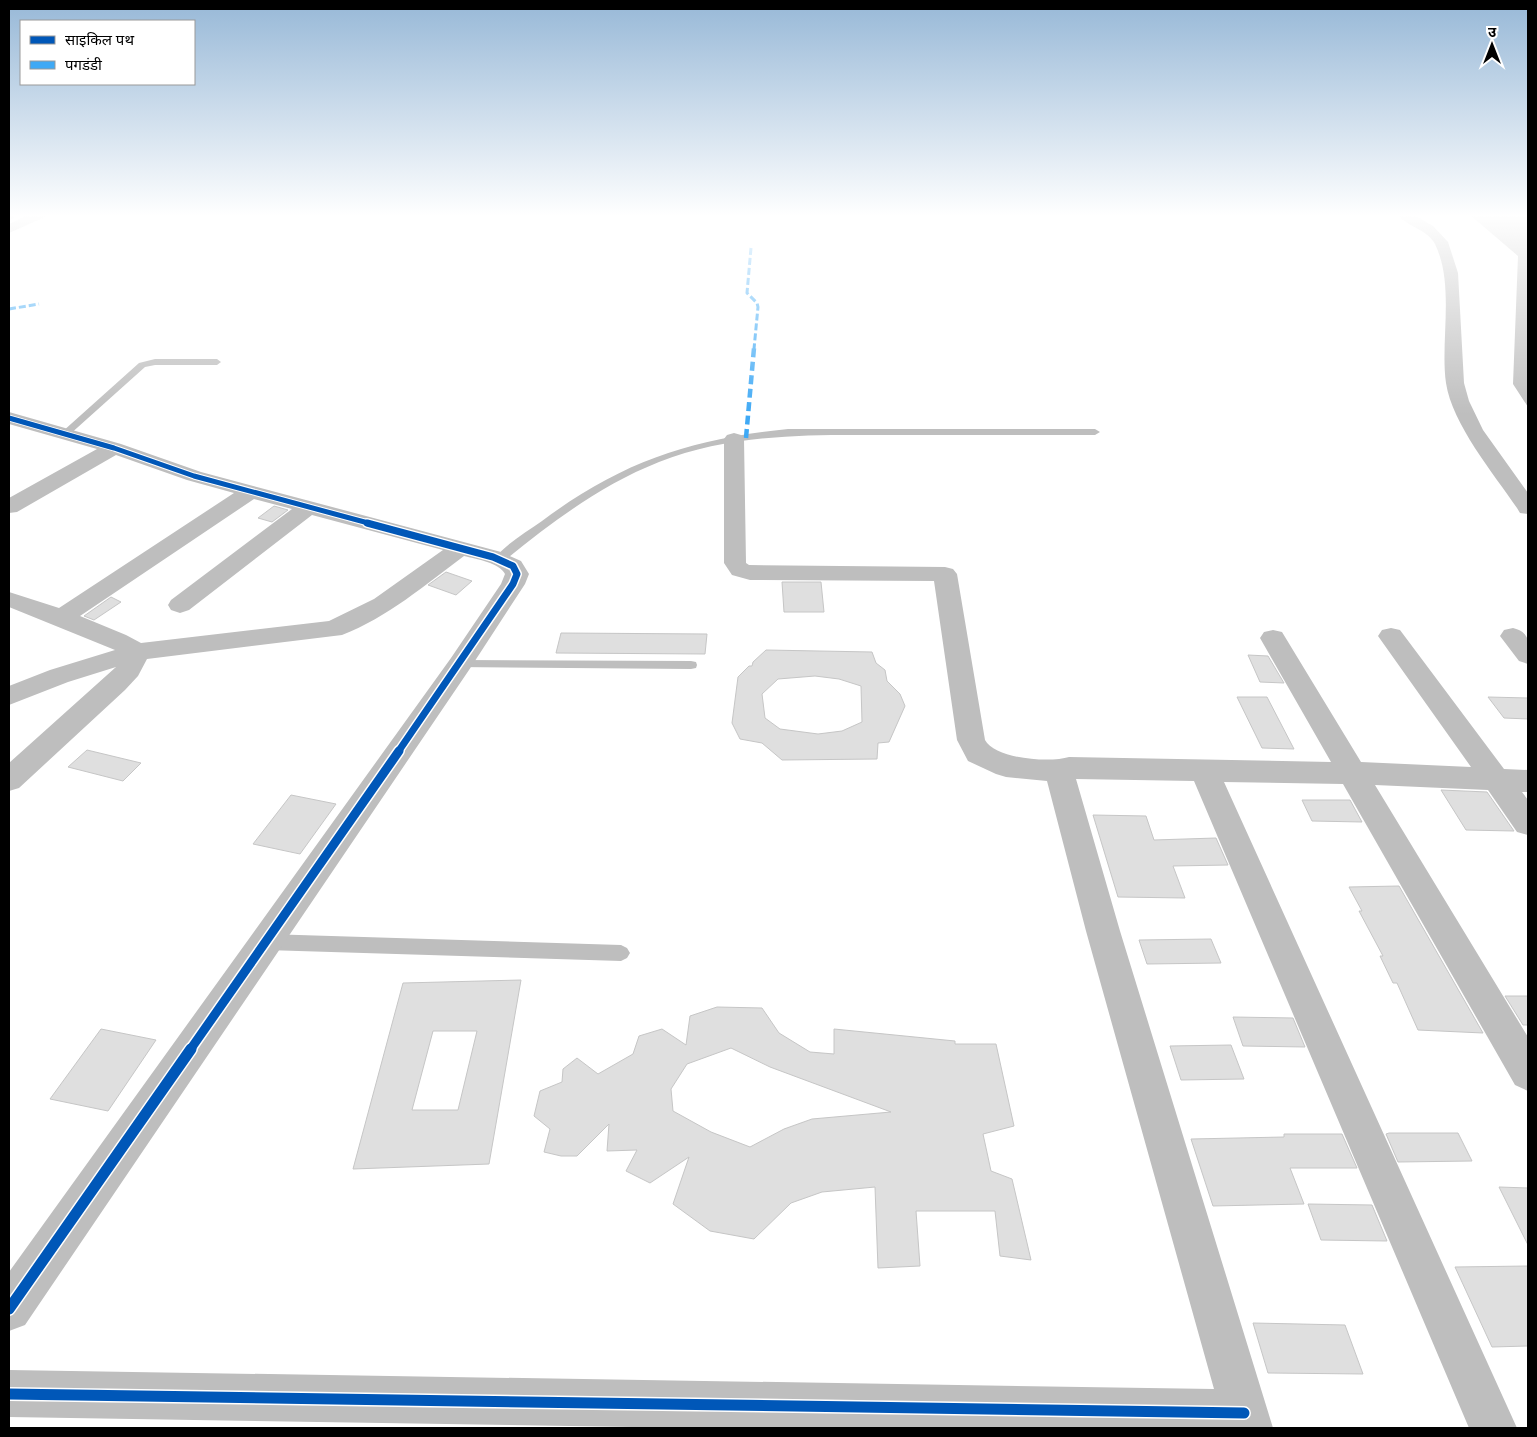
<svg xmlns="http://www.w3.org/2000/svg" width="1537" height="1437" font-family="'Open Sans','Noto Sans Devanagari',sans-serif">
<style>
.water{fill:#bebebe}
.building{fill:#dfdfdf;stroke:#c6c6c6;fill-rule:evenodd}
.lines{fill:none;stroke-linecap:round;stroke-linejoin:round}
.trunk-casing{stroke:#dbdbdb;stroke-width:1}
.service{fill:#bebebe;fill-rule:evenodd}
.minor{fill:#bebebe;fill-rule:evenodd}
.tertiary{fill:#bebebe;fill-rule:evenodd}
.trunk{fill:#bebebe;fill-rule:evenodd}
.quiet-far1{stroke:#3fa9f5;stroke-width:3;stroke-dasharray:7 3;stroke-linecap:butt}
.quiet{stroke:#3fa9f5;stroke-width:4.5;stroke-dasharray:9 4.5;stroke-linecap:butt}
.cycleway-far3-casing{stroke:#fff;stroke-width:7}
.cycleway-far2-casing{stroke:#fff;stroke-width:10}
.cycleway-far1-casing{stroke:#fff;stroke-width:12}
.cycleway-casing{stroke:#fff;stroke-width:14}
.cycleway-far3{stroke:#0057b8;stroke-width:5}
.cycleway-far2{stroke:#0057b8;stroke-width:7}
.cycleway-far1{stroke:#0057b8;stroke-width:9}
.cycleway{stroke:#0057b8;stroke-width:11}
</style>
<rect width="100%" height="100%" fill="#fff"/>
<path class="water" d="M 1469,214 L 1528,214 L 1528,407 L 1513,384 L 1518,256 Z"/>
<path class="building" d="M 274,506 L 288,510 L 272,522 L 258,518 Z
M 446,572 L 472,581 L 456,595 L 428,585 Z
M 782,582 L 821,582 L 824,612 L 784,612 Z
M 111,597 L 121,602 L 94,620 L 84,616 Z
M 561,633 L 707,634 L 705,654 L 556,653 Z
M 766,650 L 872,652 L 876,663 L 885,670 L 887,681 L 900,694 L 905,706 L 889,742 L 878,743 L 877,759 L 782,760 L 762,743 L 740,739 L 732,723 L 738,677 L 749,666 L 752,666 L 753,662 ZM 815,676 L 839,679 L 861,686 L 862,722 L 842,731 L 818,734 L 780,729 L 765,718 L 762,694 L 778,679 Z
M 1248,655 L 1268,656 L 1284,683 L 1260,682 Z
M 1237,697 L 1267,697 L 1294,749 L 1262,748 Z
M 1488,697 L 1528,698 L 1528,719 L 1504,718 Z
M 87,750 L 141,763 L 123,781 L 68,767 Z
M 1441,790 L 1487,792 L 1514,831 L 1466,830 Z
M 291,795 L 336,804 L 300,854 L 253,844 Z
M 1302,800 L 1350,800 L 1362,822 L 1312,821 Z
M 1093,815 L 1146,816 L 1154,840 L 1216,838 L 1228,865 L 1173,866 L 1185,898 L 1118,897 Z
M 1399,886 L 1483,1033 L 1418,1030 L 1397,983 L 1393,983 L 1380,956 L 1383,956 L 1359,911 L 1362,911 L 1349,887 Z
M 1211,939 L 1221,963 L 1147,964 L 1139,940 Z
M 521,980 L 489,1164 L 353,1169 L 403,983 ZM 433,1031 L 477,1031 L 458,1110 L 412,1110 Z
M 1505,996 L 1528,996 L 1528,1025 L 1523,1025 Z
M 717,1007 L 762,1008 L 779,1033 L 810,1052 L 834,1054 L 834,1029 L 955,1041 L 955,1044 L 996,1044 L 1014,1126 L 983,1134 L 991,1171 L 1012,1179 L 1031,1260 L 1000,1256 L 995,1211 L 916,1211 L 920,1266 L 878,1268 L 875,1187 L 822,1192 L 791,1203 L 754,1239 L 710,1231 L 673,1204 L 689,1157 L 650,1183 L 626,1171 L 637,1150 L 607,1151 L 609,1124 L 577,1156 L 561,1156 L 544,1152 L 550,1129 L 534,1116 L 540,1091 L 562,1082 L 563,1069 L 577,1058 L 598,1074 L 633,1054 L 639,1036 L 662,1029 L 686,1045 L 690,1016 ZM 731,1048 L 770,1067 L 891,1112 L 812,1119 L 784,1129 L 750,1147 L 711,1132 L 673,1111 L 671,1089 L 687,1064 Z
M 1233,1017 L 1293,1018 L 1305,1047 L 1243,1046 Z
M 101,1029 L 156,1040 L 108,1111 L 50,1099 Z
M 1231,1045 L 1244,1079 L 1181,1080 L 1170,1046 Z
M 1389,1133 L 1458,1133 L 1472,1161 L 1398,1162 L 1386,1134 Z
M 1284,1134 L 1342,1134 L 1357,1168 L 1290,1168 L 1304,1204 L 1213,1206 L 1191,1139 L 1284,1137 Z
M 1499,1187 L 1528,1188 L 1528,1245 Z
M 1308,1204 L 1372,1205 L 1387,1241 L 1321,1240 Z
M 1528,1266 L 1528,1346 L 1492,1347 L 1455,1267 Z
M 1253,1323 L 1345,1325 L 1363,1374 L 1268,1373 Z"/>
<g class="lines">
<g class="trunk-casing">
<path id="trunk" d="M 9,214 L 19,214 L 9,220 Z"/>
</g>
<path class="service" d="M 155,359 L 217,359 L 221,362 L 217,365 L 155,365 L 145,367 L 68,436 L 62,436 L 62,432 L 139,363 Z
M 788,429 L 1095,429 L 1100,432 L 1095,435 C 1028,435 961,435 894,435 C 815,435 735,432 659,462 C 601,485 552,522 504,561 L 500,562 L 494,559 C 506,544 526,532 542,521 C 621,462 690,439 788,429 Z
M 460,660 L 691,661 L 696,662 L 697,665 L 696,668 L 691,669 L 455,667 L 454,664 L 455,661 Z
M 266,934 L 621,945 L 627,948 L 630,953 L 627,958 L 621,961 L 266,950 L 260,947 L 258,942 L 260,937 Z"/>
<path class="minor" d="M 9,412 L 121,444 L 201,472 L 501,552 L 521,561 L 529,574 L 525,584 L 469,670 L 25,1325 L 9,1331 L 9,1272 L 451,658 L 501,584 L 505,574 C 500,563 476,559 464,556 C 425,585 388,617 342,635 L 147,659 L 138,676 L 125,690 L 19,788 L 9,791 L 9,763 L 116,667 L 68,682 L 9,705 L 9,686 L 50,670 L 115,650 L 9,607 L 9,592 L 59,608 L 234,493 L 187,480 L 116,455 L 17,512 L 9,513 L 9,498 L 97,449 L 9,424 ZM 254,499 L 292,509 L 171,600 L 168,605 L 171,610 L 180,613 L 189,610 L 312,515 L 443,550 L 374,599 L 329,621 L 141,643 L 126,635 L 80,616 Z
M 734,433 L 741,435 L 744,439 L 746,563 L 749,565 L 945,567 L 953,569 L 957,574 L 985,740 C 995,759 1050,763 1069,757 L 1331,762 L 1260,638 L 1264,632 L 1273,630 L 1282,632 L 1361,762 L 1471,767 L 1378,636 L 1382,630 L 1391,628 L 1400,630 L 1504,769 L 1528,770 L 1528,792 L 1522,792 L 1528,800 L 1528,835 L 1517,832 L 1488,790 L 1375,785 L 1528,1037 L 1528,1091 L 1515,1085 L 1343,784 L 1224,782 L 1517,1428 L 1469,1428 L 1194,781 L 1076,779 L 1120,931 L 1273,1428 L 694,1428 L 9,1417 L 9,1370 L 1214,1389 L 1086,931 L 1047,781 L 1006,777 L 996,774 L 968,761 L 957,740 L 934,581 L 750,580 L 732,575 L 724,563 L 724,439 L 727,435 Z
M 1513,628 C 1533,633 1528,646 1528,664 L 1519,661 L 1500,636 L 1504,630 Z"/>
<path class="tertiary" d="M 30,214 L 46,214 L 45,217 L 9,233 L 9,224 Z
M 1397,214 L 1412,214 L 1433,226 L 1448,242 L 1458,273 L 1464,383 L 1469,401 L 1483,430 L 1528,493 L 1528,514 L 1520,513 L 1517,508 C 1494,474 1452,424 1446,383 C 1440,341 1455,285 1435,244 C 1427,229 1407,227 1397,214 Z"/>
<use href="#trunk" class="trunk"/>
<path class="quiet-far1" d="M 751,248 L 747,293 L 757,303 L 758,307 L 754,349
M 9,309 L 39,304"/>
<path class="quiet" d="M 746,438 L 754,348"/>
<g class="cycleway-far3-casing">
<path id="cycleway-far3" d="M 9,418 L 114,448 L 194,476 L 372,524"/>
</g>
<g class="cycleway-far2-casing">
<path id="cycleway-far2" d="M 367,523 L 493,557 L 513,566 L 517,574 L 513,584 L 398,752"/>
</g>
<g class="cycleway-far1-casing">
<path id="cycleway-far1" d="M 190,1050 L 399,751"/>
</g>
<g class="cycleway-casing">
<path id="cycleway" d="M 9,1309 L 191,1049
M 9,1394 L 1244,1413"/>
</g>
<use href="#cycleway-far3" class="cycleway-far3"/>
<use href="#cycleway-far2" class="cycleway-far2"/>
<use href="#cycleway-far1" class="cycleway-far1"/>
<use href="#cycleway" class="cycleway"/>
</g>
<linearGradient id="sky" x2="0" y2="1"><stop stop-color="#97b8d7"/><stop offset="0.52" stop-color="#fff"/><stop offset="1" stop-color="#fff" stop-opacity="0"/></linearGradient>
<rect width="1537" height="415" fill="url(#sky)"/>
<rect width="1537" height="1437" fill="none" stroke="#000000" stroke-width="20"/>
<rect x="20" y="20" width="175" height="65" fill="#ffffff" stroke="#999999"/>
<rect x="30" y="36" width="25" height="8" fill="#0057b8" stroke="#999999"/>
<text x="65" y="45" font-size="15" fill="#000000">साइकिल पथ</text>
<rect x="30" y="61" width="25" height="8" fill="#3fa9f5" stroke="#999999"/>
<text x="65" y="70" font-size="15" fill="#000000">पगडंडी</text>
<g transform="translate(1492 45)" stroke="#ffffff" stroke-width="4" paint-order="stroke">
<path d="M0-4L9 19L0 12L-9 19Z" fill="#000000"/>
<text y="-8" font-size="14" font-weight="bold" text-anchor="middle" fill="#000000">उ</text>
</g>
</svg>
